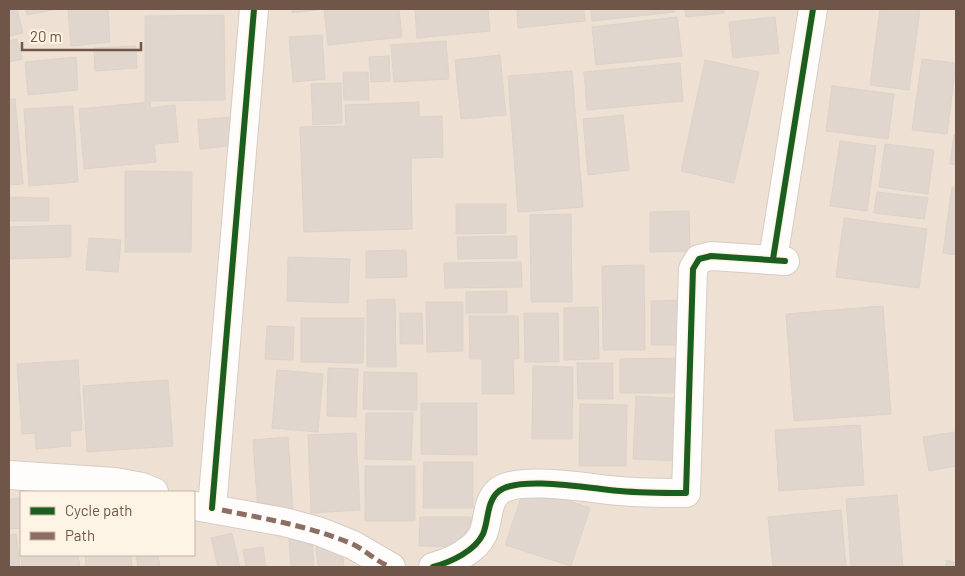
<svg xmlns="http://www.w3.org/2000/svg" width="965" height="576" font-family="Barlow,sans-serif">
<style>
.residential{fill:#eee1d3;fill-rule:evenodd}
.building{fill:#e1d6ce;stroke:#ddd2c9}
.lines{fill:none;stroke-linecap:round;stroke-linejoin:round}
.street-casing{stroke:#d5ccc4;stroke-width:30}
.street{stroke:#fefdfb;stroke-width:28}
.quiet{stroke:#8d6e63;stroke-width:5;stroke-dasharray:10 5;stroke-linecap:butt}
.cycleway-casing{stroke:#fef4e5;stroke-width:9}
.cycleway{stroke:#1b5e20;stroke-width:6}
</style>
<rect width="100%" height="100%" fill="#f5efe6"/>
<path class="residential" d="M 9,9 L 956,9 L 956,567 L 9,567 ZM 21,492 L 194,492 L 194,555 L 21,555 Z"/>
<path class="building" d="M 9,9 L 17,9 L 23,33 L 9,36 Z
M 25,9 L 58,9 L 27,15 Z
M 68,9 L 108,9 L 110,42 L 71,46 Z
M 292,9 L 317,9 L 317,10 L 292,13 Z
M 324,9 L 399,9 L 402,37 L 328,45 Z
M 415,9 L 488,9 L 490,31 L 417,38 Z
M 517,9 L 584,9 L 585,21 L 518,28 Z
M 591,9 L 675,9 L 675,12 L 592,21 Z
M 685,9 L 724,9 L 724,13 L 686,17 Z
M 880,9 L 920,9 L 909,90 L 870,85 Z
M 224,15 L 225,100 L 145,101 L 145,16 Z
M 677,17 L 682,56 L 596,65 L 592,27 Z
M 775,17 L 779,53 L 733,58 L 729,22 Z
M 322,35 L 325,79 L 293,82 L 289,37 Z
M 17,39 L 22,59 L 9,62 L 9,41 Z
M 446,41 L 449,79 L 394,82 L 391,45 Z
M 136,46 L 137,68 L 95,71 L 94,48 Z
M 500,55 L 506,115 L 461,119 L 455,60 Z
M 389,56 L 390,81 L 371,82 L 369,57 Z
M 76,57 L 78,90 L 28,95 L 25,62 Z
M 922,59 L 956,63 L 947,134 L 912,130 Z
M 705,60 L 759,72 L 734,183 L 681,171 Z
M 680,63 L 683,101 L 587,110 L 584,72 Z
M 572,71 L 583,207 L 518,212 L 508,76 Z
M 343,72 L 368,72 L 369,100 L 344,100 Z
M 341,83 L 342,123 L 313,125 L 311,84 Z
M 832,86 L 894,94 L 888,139 L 826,131 Z
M 9,99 L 15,99 L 23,184 L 9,185 Z
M 150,102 L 151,108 L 175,105 L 178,142 L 154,144 L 156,162 L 84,169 L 79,109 Z
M 419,102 L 419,117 L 442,116 L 443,157 L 411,158 L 412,229 L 304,232 L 300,127 L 346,126 L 345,105 Z
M 73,106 L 78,182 L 29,186 L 24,109 Z
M 623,115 L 629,170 L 588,175 L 583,119 Z
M 234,117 L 236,145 L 200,149 L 198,120 Z
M 954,135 L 956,136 L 956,165 L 950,164 Z
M 840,141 L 876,146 L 867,211 L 830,206 Z
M 885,144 L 934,150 L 928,194 L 879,187 Z
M 125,171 L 192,172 L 191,252 L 125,252 Z
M 952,187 L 956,187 L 956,255 L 943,253 Z
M 877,192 L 928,198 L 924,219 L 874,213 Z
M 9,197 L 49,198 L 49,221 L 9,221 Z
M 456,204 L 506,204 L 506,233 L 456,234 Z
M 689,211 L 690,251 L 650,252 L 650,212 Z
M 571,214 L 572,302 L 531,302 L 530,215 Z
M 844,218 L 927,229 L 919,288 L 836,277 Z
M 71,225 L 71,257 L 9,259 L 9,227 Z
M 517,236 L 517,258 L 458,259 L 457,237 Z
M 89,238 L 121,240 L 118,272 L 86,270 Z
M 406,250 L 407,277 L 366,278 L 366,251 Z
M 288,257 L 350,259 L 348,303 L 287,301 Z
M 521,262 L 522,287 L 445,288 L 444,263 Z
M 644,265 L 645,350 L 603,350 L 602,266 Z
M 507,291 L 507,313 L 466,313 L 466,292 Z
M 395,299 L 396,367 L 367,367 L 367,300 Z
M 690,300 L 690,345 L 651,345 L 651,301 Z
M 426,302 L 463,302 L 463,351 L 427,352 Z
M 883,306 L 891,414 L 794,421 L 786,314 Z
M 598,307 L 599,359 L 564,360 L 564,308 Z
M 400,313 L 422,313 L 423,344 L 400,344 Z
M 524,313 L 558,313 L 559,362 L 525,362 Z
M 469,316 L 518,316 L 519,359 L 513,359 L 514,394 L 482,394 L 482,359 L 470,359 Z
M 301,318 L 364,318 L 363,363 L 301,362 Z
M 267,326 L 294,327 L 293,360 L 265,359 Z
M 683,358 L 683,393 L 620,393 L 620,359 Z
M 78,360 L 82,430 L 70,431 L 71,446 L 36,449 L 35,433 L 22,434 L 17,364 Z
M 577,363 L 613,363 L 613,399 L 578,399 Z
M 533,366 L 573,367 L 572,439 L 532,439 Z
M 328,368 L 358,369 L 356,417 L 327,416 Z
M 277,370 L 323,374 L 318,432 L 272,428 Z
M 364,372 L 417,373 L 417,410 L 363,409 Z
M 168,380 L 173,446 L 87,452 L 83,386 Z
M 636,396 L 688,399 L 684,461 L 633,459 Z
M 421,403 L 477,403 L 477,455 L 421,454 Z
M 580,404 L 627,405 L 626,466 L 579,466 Z
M 366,413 L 413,413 L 411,460 L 365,459 Z
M 860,425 L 864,485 L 779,491 L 775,430 Z
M 955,432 L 956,466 L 929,471 L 923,437 Z
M 356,433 L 360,510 L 311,513 L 308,435 Z
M 288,437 L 293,510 L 258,513 L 253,440 Z
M 424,462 L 473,462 L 473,508 L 423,508 Z
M 365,466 L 415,466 L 415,521 L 365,521 Z
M 525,486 L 590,508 L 571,566 L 505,545 Z
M 897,495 L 903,567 L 851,567 L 846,499 Z
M 20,498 L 21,528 L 9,529 L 9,499 Z
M 841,510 L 846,567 L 773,567 L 768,517 Z
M 420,517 L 471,517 L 471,547 L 419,546 Z
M 232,533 L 240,567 L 218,567 L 211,538 Z
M 16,534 L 20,567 L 9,567 L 9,535 Z
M 312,537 L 314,567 L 291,567 L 289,539 Z
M 342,544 L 344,567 L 318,567 L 316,547 Z
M 263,547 L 266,567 L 246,567 L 243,550 Z
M 20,548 L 21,548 L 21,555 L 78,555 L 80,567 L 22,567 Z
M 85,555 L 131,555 L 132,567 L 86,567 Z
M 136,555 L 158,555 L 160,567 L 138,567 Z
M 947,560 L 956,563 L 956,567 L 945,567 Z"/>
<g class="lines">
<g class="street-casing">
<path id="street" d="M 773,259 L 813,9
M 9,475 L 115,482 L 142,487 L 154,492
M 195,506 L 284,522 L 318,531 L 353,545 L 391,567
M 212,508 L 254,9
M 433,567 C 451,562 475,551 483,534 C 489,520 486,502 499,491 C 520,475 593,489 620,491 C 642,493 664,493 686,493 L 693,269 L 699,259 L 711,256 L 785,261"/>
</g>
<use href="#street" class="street"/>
<path class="quiet" d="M 222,510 C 266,519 309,526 350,543 C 365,549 376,562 391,567"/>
<g class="cycleway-casing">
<path id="cycleway" d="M 773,259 L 813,9
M 212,508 L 254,9
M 433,567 C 451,562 475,551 483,534 C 489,520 486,502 499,491 C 520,475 593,489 620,491 C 642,493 664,493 686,493 L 693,269 L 699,259 L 711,256 L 785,261"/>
</g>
<use href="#cycleway" class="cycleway"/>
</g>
<rect width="965" height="576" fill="none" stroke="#6f5649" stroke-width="20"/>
<rect x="20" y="491" width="175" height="65" fill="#fef4e5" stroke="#c5b5a7"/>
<rect x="30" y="507" width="25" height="8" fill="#1b5e20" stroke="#c5b5a7"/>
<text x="65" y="516" font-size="15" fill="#6f5649">Cycle path</text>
<rect x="30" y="532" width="25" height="8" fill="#8d6e63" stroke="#c5b5a7"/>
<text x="65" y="541" font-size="15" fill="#6f5649">Path</text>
<path d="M22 42v8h119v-8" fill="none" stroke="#6f5649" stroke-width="2.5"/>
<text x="30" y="42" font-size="15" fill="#6f5649" stroke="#fef4e5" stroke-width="4" paint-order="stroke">20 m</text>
</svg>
